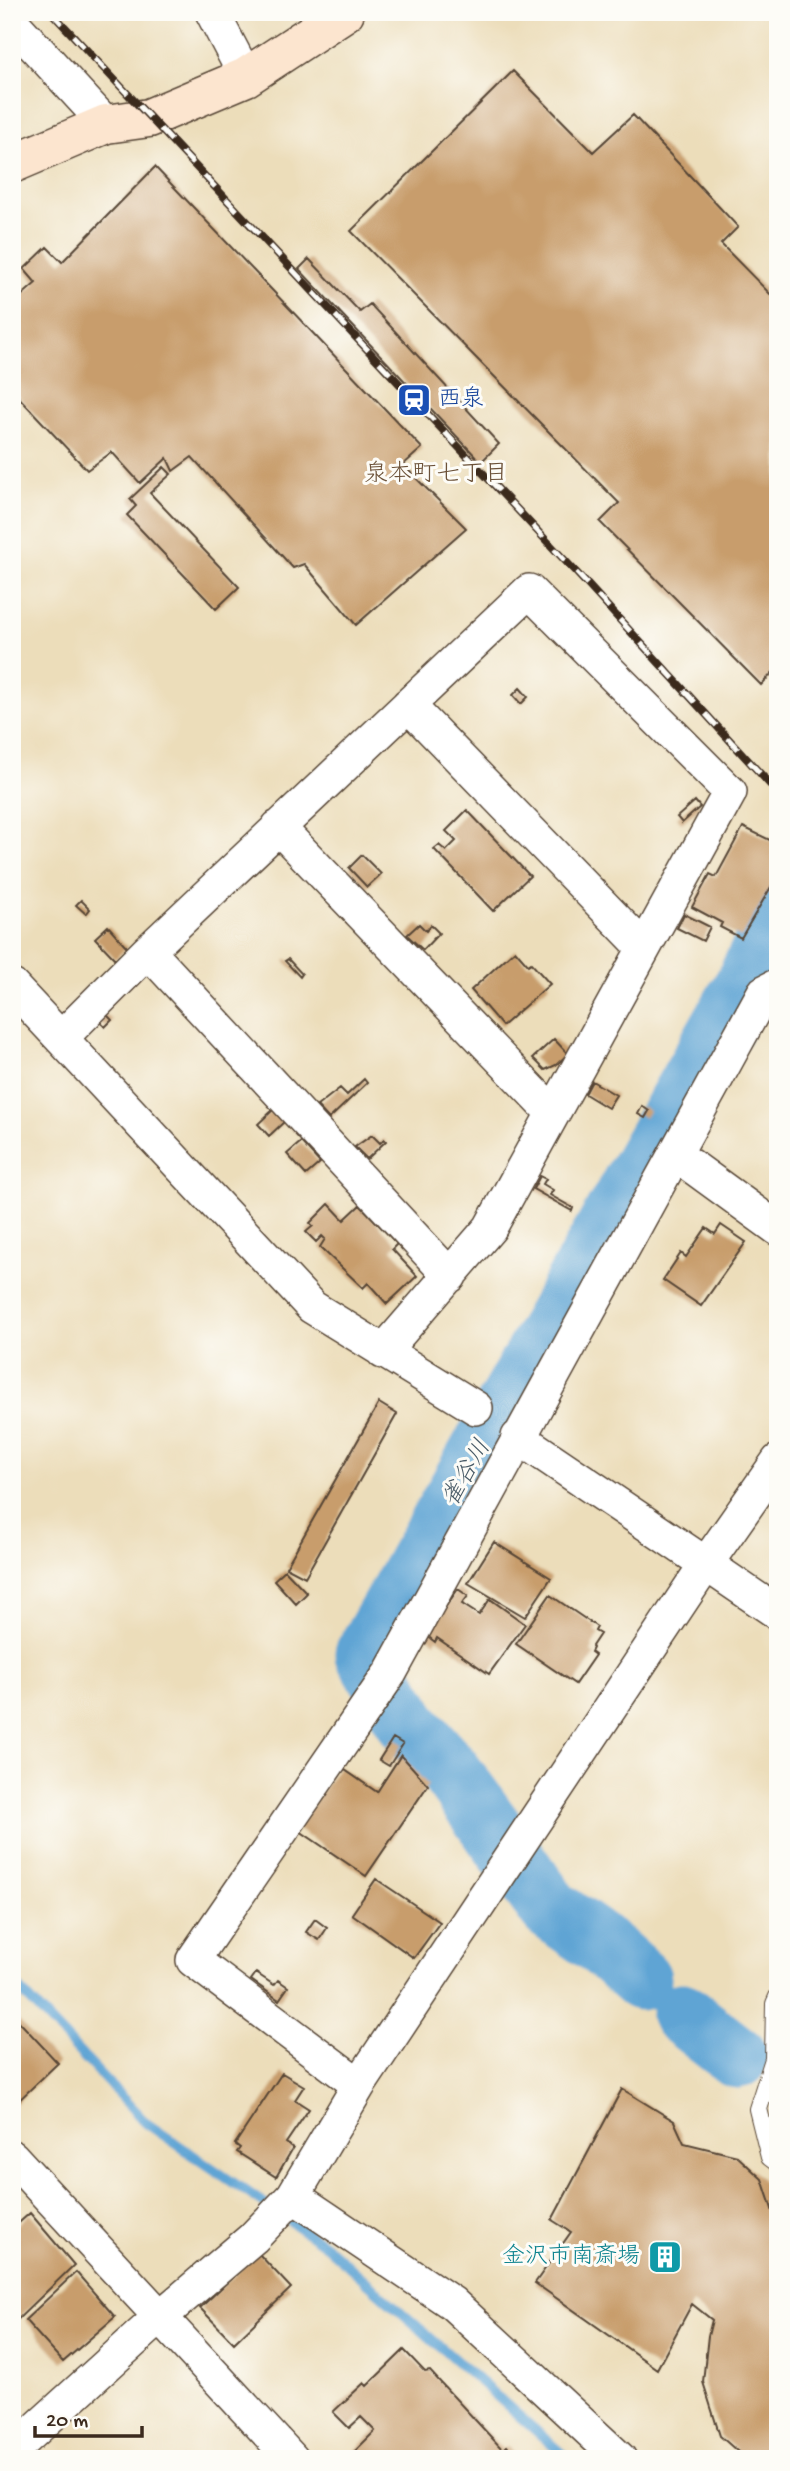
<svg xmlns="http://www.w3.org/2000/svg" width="790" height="2471" font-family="'Gochi Hand','Klee One',sans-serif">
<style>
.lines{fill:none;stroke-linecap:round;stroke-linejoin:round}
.stream{stroke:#5ea4d4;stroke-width:10}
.river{stroke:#5ea4d4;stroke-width:63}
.building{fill:#c89d6c}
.lane-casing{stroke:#564535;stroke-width:20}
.street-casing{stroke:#564535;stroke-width:36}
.secondary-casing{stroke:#564535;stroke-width:41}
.lane{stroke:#fff;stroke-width:18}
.street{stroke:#fff;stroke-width:33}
.secondary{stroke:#fce5cf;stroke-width:38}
.rail-casing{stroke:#3b2a1e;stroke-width:8}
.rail{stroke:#fdfcf7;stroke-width:5;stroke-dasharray:16;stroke-linecap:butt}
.labels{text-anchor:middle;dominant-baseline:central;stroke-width:6;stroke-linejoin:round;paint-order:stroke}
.transit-label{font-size:23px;fill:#164399;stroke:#fdfcf7;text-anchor:start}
.culture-label{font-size:23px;fill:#0d838f;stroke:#fdfcf7;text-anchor:end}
.neighbourhood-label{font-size:24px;fill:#6c5239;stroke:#fdfcf7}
.water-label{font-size:24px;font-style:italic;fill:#495b67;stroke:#fdfcf7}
</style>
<rect width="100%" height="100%" fill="#fdfcf7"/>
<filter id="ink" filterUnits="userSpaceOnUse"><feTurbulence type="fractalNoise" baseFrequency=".0143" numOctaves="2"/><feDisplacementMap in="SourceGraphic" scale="14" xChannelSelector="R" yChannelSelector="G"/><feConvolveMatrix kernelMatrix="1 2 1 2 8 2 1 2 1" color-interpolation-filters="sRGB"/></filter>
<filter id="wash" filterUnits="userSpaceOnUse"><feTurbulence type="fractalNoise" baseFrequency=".00686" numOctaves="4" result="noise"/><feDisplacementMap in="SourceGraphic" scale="28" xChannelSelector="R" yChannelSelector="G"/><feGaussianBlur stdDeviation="1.57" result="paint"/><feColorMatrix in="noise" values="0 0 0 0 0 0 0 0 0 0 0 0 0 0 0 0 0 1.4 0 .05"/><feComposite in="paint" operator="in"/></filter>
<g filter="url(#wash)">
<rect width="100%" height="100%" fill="#ecddba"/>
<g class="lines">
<path class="stream" d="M 12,1981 L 146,2123 L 326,2246 L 568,2459"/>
<path class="river" d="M 640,1979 L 603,1946 L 550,1909 L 450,1771 L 409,1724 L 366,1654 L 747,982 L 778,918
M 682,2014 L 737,2057"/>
</g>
<g id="blocks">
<path class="building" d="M 513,71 L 593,152 L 633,115 L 738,227 L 721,244 L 778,302 L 778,667 L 761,685 L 600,522 L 619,503 L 351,231 Z
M 155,167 L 422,448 L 403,465 L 466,528 L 356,625 L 304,564 L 293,568 L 192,457 L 173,471 L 167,458 L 140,483 L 112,452 L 87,470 L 12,390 L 12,304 L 36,283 L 24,269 L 47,247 L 62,262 Z
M 309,259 L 360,312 L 370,304 L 499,444 L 481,462 L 299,269 Z
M 164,467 L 171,474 L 150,493 L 239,587 L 216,609 L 127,515 L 136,506 L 130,499 Z
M 520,688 L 528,697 L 521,704 L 513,695 Z
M 695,801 L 700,807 L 682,823 L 677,817 Z
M 467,810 L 530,876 L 493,911 L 434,849 L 439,845 L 446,851 L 456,841 L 446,831 Z
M 743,827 L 778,844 L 778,875 L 741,938 L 720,927 L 722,923 L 692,907 L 710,874 L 716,877 Z
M 362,855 L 381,874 L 367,887 L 349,868 Z
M 81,900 L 90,909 L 86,914 L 76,905 Z
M 684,914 L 710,927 L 703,941 L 677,928 Z
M 419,924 L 426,931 L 431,925 L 439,933 L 423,950 L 407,935 Z
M 108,926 L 127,947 L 115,959 L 95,938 Z
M 515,950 L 528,965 L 531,963 L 550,984 L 502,1026 L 471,990 Z
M 288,959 L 302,974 L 300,977 L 285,961 Z
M 106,1014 L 112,1020 L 105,1027 L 99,1021 Z
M 554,1039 L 568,1054 L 556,1065 L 545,1070 L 533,1058 Z
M 364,1079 L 367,1083 L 329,1119 L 317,1106 L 340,1088 L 347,1095 Z
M 592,1081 L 616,1095 L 608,1108 L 585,1094 Z
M 642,1106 L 649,1111 L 645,1118 L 638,1114 Z
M 274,1109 L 285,1121 L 269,1136 L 258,1124 Z
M 372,1135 L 380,1143 L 384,1139 L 386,1141 L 367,1159 L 355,1147 Z
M 301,1142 L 320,1163 L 306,1175 L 287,1154 Z
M 540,1176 L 546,1179 L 543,1184 L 553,1190 L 550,1195 L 573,1208 L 572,1211 L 533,1189 Z
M 329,1204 L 344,1220 L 360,1205 L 397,1244 L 392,1249 L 417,1276 L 387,1304 L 368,1283 L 363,1288 L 320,1247 L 325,1239 L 322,1236 L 316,1242 L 306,1232 L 313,1226 L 310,1223 Z
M 721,1225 L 746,1242 L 701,1306 L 663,1280 L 681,1253 L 686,1257 L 706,1228 L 715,1234 Z
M 379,1403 L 397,1414 L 305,1577 L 286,1567 Z
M 494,1542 L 551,1578 L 525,1617 L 468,1583 Z
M 285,1570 L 307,1593 L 296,1604 L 274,1580 Z
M 458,1589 L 468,1596 L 462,1604 L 479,1615 L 490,1599 L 525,1624 L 489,1674 L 437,1638 L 435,1642 L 426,1635 Z
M 550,1595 L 597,1627 L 595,1631 L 600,1634 L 592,1646 L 593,1648 L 591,1652 L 595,1655 L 575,1684 L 516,1644 Z
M 393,1738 L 403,1744 L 389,1766 L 379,1760 Z
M 401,1755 L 428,1785 L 366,1876 L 297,1829 L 339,1766 L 377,1792 Z
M 376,1879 L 440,1922 L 414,1958 L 352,1914 Z
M 315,1919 L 327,1928 L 319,1940 L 306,1932 Z
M 256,1973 L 274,1985 L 278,1980 L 288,1987 L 279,2000 L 251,1980 Z
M 12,2014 L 58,2063 L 12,2107 Z
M 282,2073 L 304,2086 L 295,2100 L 309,2109 L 286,2143 L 293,2148 L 276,2177 L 237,2152 L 240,2148 L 235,2144 Z
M 622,2089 L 674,2121 L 684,2143 L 737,2156 L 762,2179 L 775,2218 L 778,2218 L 778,2459 L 746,2459 L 720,2436 L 703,2382 L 708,2336 L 712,2320 L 692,2304 L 657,2369 L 535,2283 L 571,2232 L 552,2220 Z
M 30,2213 L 74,2265 L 12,2325 L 12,2229 Z
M 258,2253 L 291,2288 L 234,2343 L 200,2308 Z
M 76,2272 L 115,2317 L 63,2362 L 25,2320 Z
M 404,2350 L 425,2372 L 430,2371 L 503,2450 L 507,2446 L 518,2459 L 347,2459 L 375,2431 L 361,2417 L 349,2428 L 333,2412 L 364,2383 L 367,2386 Z"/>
</g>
</g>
<g filter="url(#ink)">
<use href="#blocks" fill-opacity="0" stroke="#564535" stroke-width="2"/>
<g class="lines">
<g class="lane-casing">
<path id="lane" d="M 778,1997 L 775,2004 L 774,2059 L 758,2109 L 770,2157 L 778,2163"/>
</g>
<g class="street-casing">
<path id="street" d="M 212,12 L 246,77
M 12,22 L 106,124
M 408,705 L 644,948
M 278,827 L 553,1113
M 148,951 L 450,1276
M 12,986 L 312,1307 L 476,1408
M 61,1038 L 148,951 L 529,591 L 730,792 L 490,1228 L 383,1352
M 675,1154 L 778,1229
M 518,1437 L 706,1564 L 778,1461
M 359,2085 L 193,1960 L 390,1673 L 764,992 L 778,985
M 12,2157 L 292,2459
M 293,2196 L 452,2303 L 620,2459
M 12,2451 L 160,2317 L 253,2238 L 293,2196 L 359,2085 L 706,1564 L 778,1613"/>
</g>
<g class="secondary-casing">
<path id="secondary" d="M 12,164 L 106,124 L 149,118 L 246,77 L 345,12"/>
</g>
<use href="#lane" class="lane"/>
<use href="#street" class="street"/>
<use href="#secondary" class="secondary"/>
<g class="rail-casing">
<path id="rail" d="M 51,12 L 588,585 L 778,793"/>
</g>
<use href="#rail" class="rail"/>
</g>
</g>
<defs>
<g id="station-square" transform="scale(1.75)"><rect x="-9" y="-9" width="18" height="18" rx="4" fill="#1a4fb4" stroke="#fdfcf7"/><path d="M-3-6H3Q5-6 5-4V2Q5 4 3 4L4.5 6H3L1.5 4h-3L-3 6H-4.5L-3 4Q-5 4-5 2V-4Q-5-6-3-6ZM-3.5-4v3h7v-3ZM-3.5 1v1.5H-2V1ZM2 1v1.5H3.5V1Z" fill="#fff"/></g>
<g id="building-square" transform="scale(1.75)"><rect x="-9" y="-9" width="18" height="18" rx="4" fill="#0f9aa8" stroke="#fdfcf7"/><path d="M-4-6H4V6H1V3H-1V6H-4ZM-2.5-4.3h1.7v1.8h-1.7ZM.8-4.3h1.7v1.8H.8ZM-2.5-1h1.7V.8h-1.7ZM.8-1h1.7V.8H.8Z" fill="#fff"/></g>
</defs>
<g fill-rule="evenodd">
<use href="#station-square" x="414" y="400"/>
<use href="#building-square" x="665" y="2257"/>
</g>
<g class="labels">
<g class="transit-label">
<text x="438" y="400">西泉</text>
</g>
<g class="culture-label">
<text x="640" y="2257">金沢市南斎場</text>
</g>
<g class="neighbourhood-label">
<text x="436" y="475">泉本町七丁目</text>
</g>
<g class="water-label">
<text transform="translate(468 1474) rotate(-60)">雀谷川</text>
</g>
</g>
<rect width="790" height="2471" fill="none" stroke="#fdfcf7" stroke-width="42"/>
<path d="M35 2426v10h107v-10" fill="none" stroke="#3b2a1e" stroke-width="3.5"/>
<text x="46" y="2426" font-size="21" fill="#3b2a1e" stroke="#fdfcf7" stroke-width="5" paint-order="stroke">20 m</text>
</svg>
